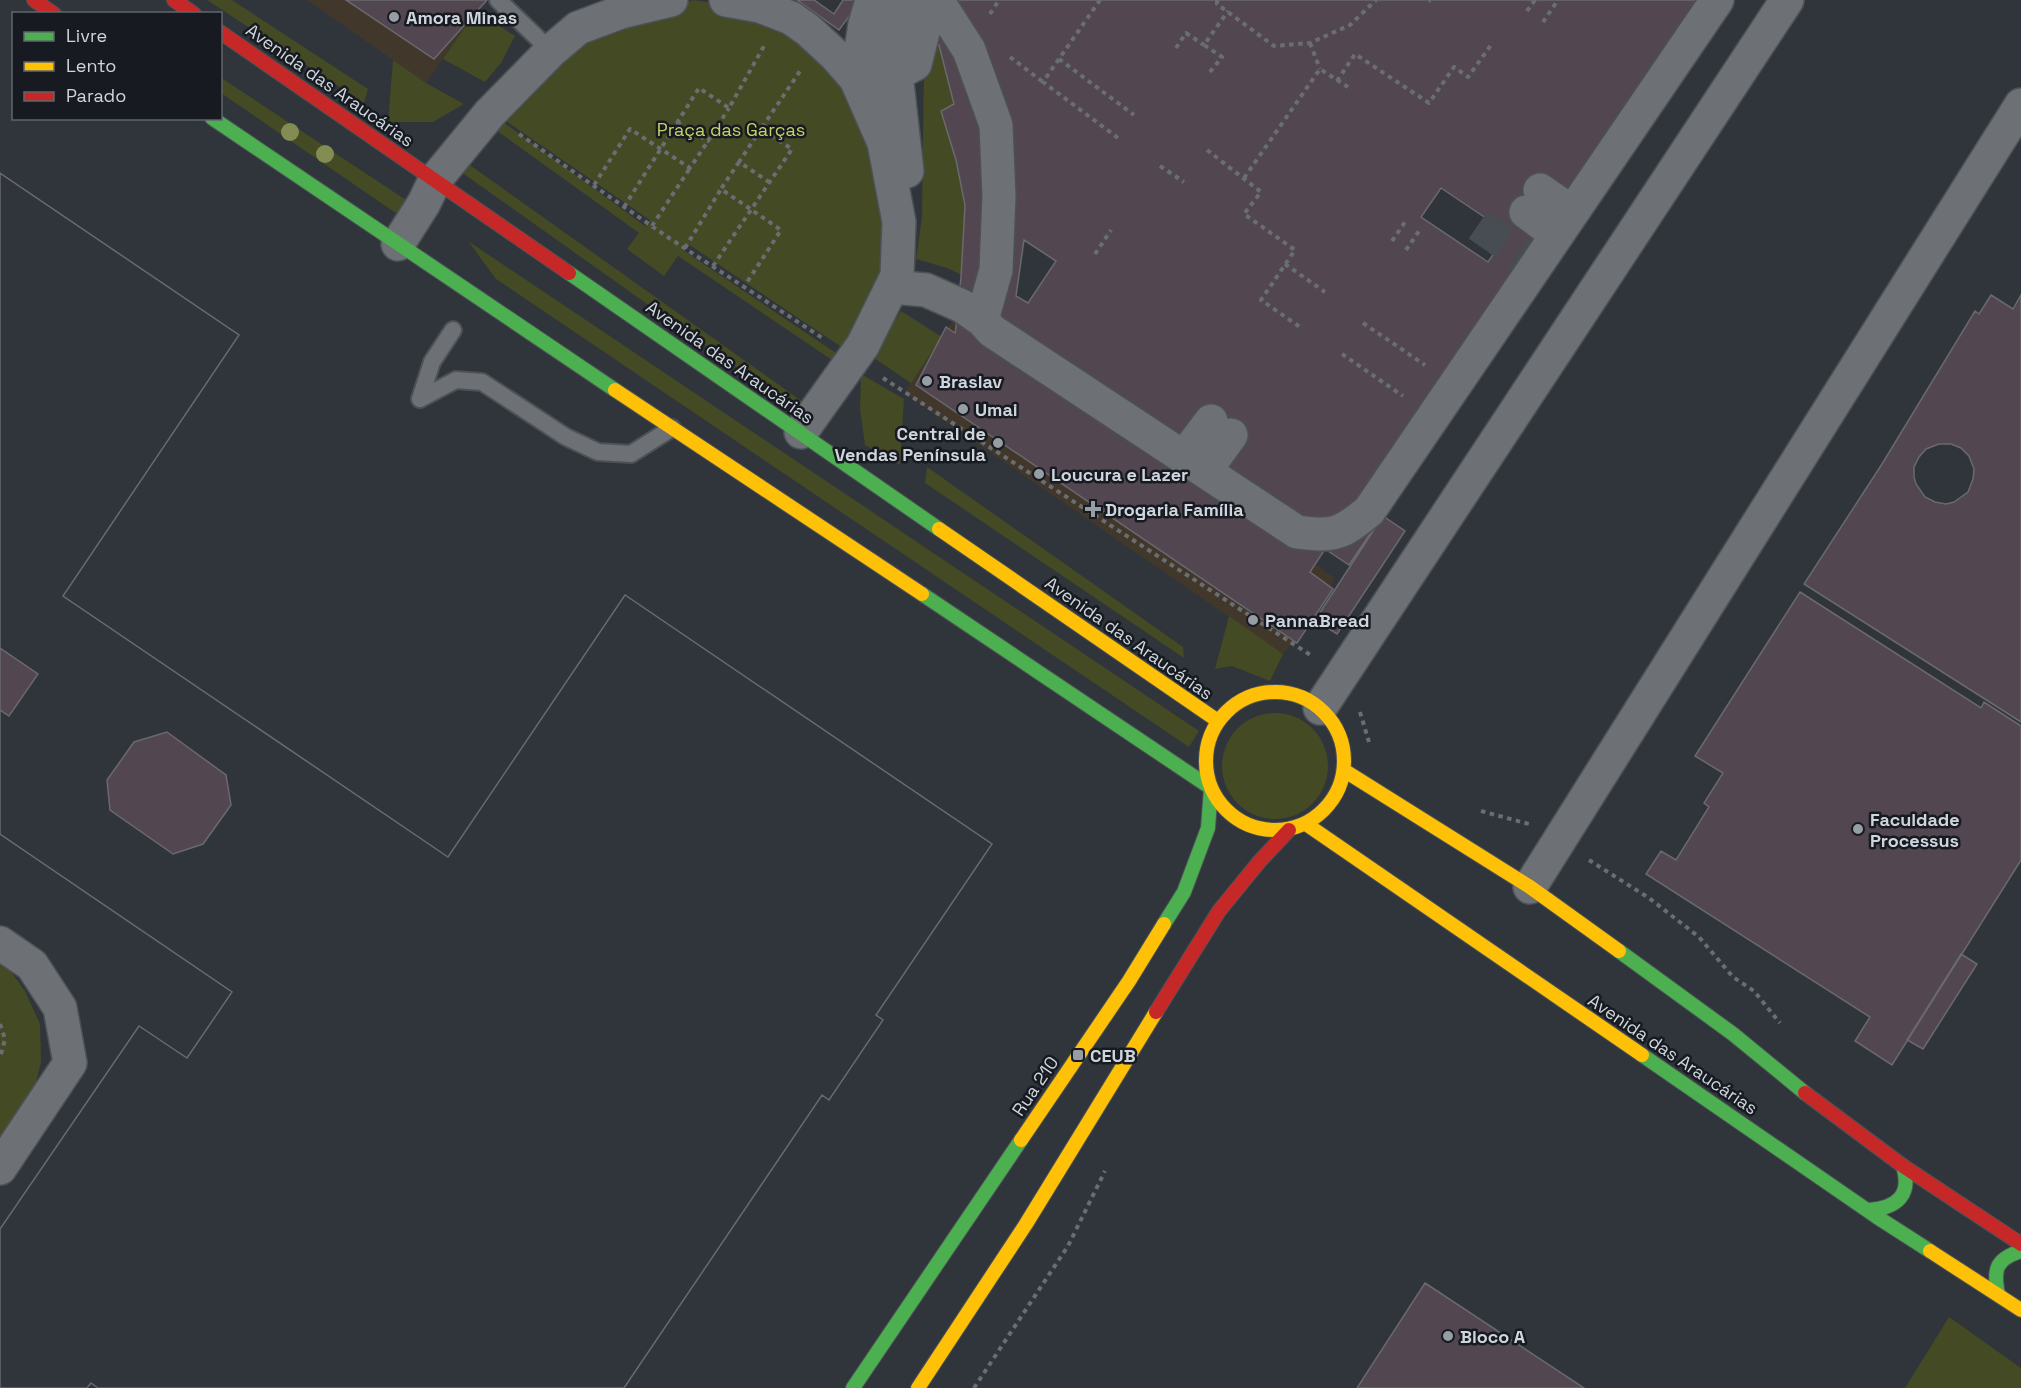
<svg xmlns="http://www.w3.org/2000/svg" width="2021" height="1388" font-family="'Space Grotesk',sans-serif">
<style>
.commercial{fill:#41382b}
.green{fill:#444a23}
.building{fill:#524750;stroke:#6a696e;stroke-width:1.5;fill-rule:evenodd}
.lines{fill:none;stroke-linecap:round;stroke-linejoin:round}
.street-tunnel{stroke:#474d53;stroke-width:33;stroke-dasharray:33 16;stroke-linecap:butt}
.lane-casing{stroke:#4c5156;stroke-width:20}
.street-casing{stroke:#4c5156;stroke-width:36}
.fast-casing{stroke:#4c5156;stroke-width:16}
.slow-casing{stroke:#4c5156;stroke-width:16}
.jam-casing{stroke:#4c5156;stroke-width:16}
.path{stroke:#6a6e73;stroke-width:4;stroke-dasharray:4.5 4.5;stroke-linecap:butt}
.lane{stroke:#6d7176;stroke-width:16}
.street{stroke:#6d7176;stroke-width:33}
.fast{stroke:#4caf50;stroke-width:14}
.slow{stroke:#ffc107;stroke-width:14}
.jam{stroke:#c62828;stroke-width:14}
.tree{fill:#828c53}
.poi-dot{fill:#979da4;stroke:#171b21;stroke-width:2}
.labels{text-anchor:middle;dominant-baseline:central;stroke-width:5;stroke-linejoin:round;paint-order:stroke}
.poi-label{font-size:18px;font-weight:bold;fill:#cfd5dd;stroke:#171b21;text-anchor:start}
.street-label{font-size:18px;fill:#cfd5dd;stroke:#171b21}
.park-label{font-size:18px;fill:#c5d366;stroke:#171b21}
</style>
<rect width="100%" height="100%" fill="#2f353b"/>
<path class="commercial" d="M 307,0 L 460,0 L 476,11 L 426,83 Z
M 955,317 L 1335,578 L 1310,621 L 1283,654 L 904,393 Z"/>
<path class="green" d="M 207,0 L 232,0 L 368,89 L 364,103 Z
M 694,0 L 782,14 L 837,71 L 887,191 L 885,288 L 852,354 L 688,244 L 683,250 L 836,353 L 832,360 L 678,256 L 664,276 L 627,249 L 639,233 L 493,128 L 499,119 L 645,226 L 650,220 L 500,117 L 586,33 Z
M 476,11 L 515,36 L 501,63 L 485,82 L 443,59 Z
M 937,32 L 958,53 L 977,282 L 947,268 L 916,259 L 922,217 L 924,66 Z
M 393,60 L 426,83 L 464,104 L 433,122 L 388,122 Z
M 220,77 L 409,202 L 400,216 L 221,93 Z
M 467,163 L 803,402 L 798,411 L 461,172 Z
M 468,241 L 1199,731 L 1189,747 L 496,279 Z
M 901,311 L 942,337 L 911,383 L 871,356 Z
M 861,374 L 904,399 L 900,465 L 865,445 L 860,408 Z
M 927,467 L 1183,647 L 1184,658 L 925,483 Z
M 1229,616 L 1283,654 L 1270,681 L 1232,666 L 1215,669 Z
M1222 766a53 53 0 1 1 106 0a53 53 0 1 1-106 0Z
M 0,959 L 4,962 L 25,991 L 40,1024 L 41,1062 L 33,1094 L 0,1144 Z
M 1949,1317 L 2021,1368 L 2021,1388 L 1905,1388 Z"/>
<path class="building" d="M 346,0 L 487,0 L 434,59 Z
M 797,0 L 814,0 L 834,14 L 843,0 L 855,0 L 859,3 L 839,30 Z
M 858,0 L 1730,0 L 1349,565 L 1325,549 L 1310,572 L 1333,589 L 1297,643 L 916,385 L 946,327 L 955,333 L 956,327 L 961,277 L 965,205 L 956,160 L 941,111 L 954,104 L 939,45 ZM 1441,188 L 1508,233 L 1488,262 L 1421,217 ZM 1024,240 L 1056,261 L 1028,303 L 1016,296 Z
M 0,173 L 239,335 L 63,596 L 448,857 L 625,595 L 992,844 L 876,1015 L 883,1020 L 829,1100 L 822,1095 L 624,1388 L 98,1388 L 91,1383 L 87,1388 L 0,1388 L 0,1229 L 139,1026 L 187,1058 L 232,992 L 0,834 L 0,710 L 9,716 L 38,674 L 0,648 ZM 167,732 L 226,775 L 231,805 L 203,844 L 173,854 L 110,810 L 107,780 L 134,742 Z
M 0,173 L 239,335 L 63,596 L 448,857 L 625,595 L 992,844 L 876,1015 L 883,1020 L 829,1100 L 822,1095 L 624,1388 L 98,1388 L 91,1383 L 87,1388 L 0,1388 L 0,1229 L 139,1026 L 187,1058 L 232,992 L 0,834 Z
M 1991,295 L 2013,309 L 2021,295 L 2021,722 L 1804,584 L 1882,464 L 1975,311 L 1979,314 ZM 1939,444 L 1951,444 L 1961,448 L 1969,456 L 1974,469 L 1973,479 L 1968,492 L 1954,502 L 1946,504 L 1935,502 L 1925,497 L 1916,484 L 1914,477 L 1914,467 L 1919,457 L 1926,449 Z
M 1383,516 L 1405,531 L 1337,634 L 1315,620 Z
M 1800,592 L 1981,708 L 1984,702 L 2021,726 L 2021,860 L 1892,1065 L 1855,1041 L 1870,1017 L 1646,874 L 1661,851 L 1676,860 L 1709,807 L 1704,803 L 1723,773 L 1695,756 Z
M 1961,954 L 1977,964 L 1923,1049 L 1907,1040 Z
M 1425,1283 L 1584,1388 L 1357,1388 Z"/>
<g class="lines">
<path class="street-tunnel" d="M 1478,225 L 1536,265"/>
<g class="lane-casing">
<path id="lane" d="M 498,0 L 551,51
M 420,399 L 456,380 L 482,382 L 566,437 L 598,452 L 631,454 L 672,428
M 420,399 L 432,362 L 453,330"/>
</g>
<g class="street-casing">
<path id="street" d="M 726,0 L 760,6 L 791,18 L 808,30 L 835,55 L 856,79 L 884,143 L 899,222 L 897,276 L 863,345 L 801,432
M 905,0 L 894,39 L 896,74 L 907,171
M 937,0 L 969,50 L 996,125 L 999,196 L 996,270 L 982,320 L 992,331 L 1297,532 C 1334,537 1341,534 1369,511 L 1717,0
M 896,74 L 915,64 L 926,20 L 942,8
M 872,94 L 861,50 L 865,24 L 872,0
M 1540,190 L 1572,212
M 1526,212 L 1557,235
M 398,244 L 424,203 L 435,180 L 490,113 L 551,51 L 578,28 L 621,12 L 671,0
M 892,287 L 926,290 L 962,306 L 982,320
M 1184,457 L 1211,421
M 1205,471 L 1231,435
M 1320,708 L 1787,0
M 1530,887 L 2021,105
M 0,943 L 32,965 L 60,1008 L 70,1063 L 0,1168"/>
</g>
<g class="fast-casing">
<path id="fast" d="M 212,118 L 615,390
M 569,273 L 939,529
M 922,594 L 1211,788 L 1208,828 L 1184,892 L 1164,924
M 1619,951 L 1733,1034 L 1805,1093
M 1642,1055 L 1877,1217 L 1930,1251
M 1869,1210 C 1897,1208 1912,1195 1903,1166
M 1998,1294 C 1993,1269 1996,1259 2021,1251
M 853,1388 L 1021,1140"/>
</g>
<g class="slow-casing">
<path id="slow" d="M 615,390 L 922,594
M 939,529 L 1218,721
M1206 761a69 69 0 1 1 138 0a69 69 0 1 1-138 0Z
M 1345,771 L 1530,887 L 1619,951
M 1306,824 L 1642,1055
M 1021,1140 L 1129,981 L 1164,924
M 1930,1251 L 2021,1310
M 918,1388 L 1026,1224 L 1156,1012"/>
</g>
<g class="jam-casing">
<path id="jam" d="M 34,0 L 54,14
M 174,0 L 194,14
M 220,32 L 569,273
M 1156,1012 L 1219,911 L 1259,862 L 1289,830
M 1805,1093 L 1903,1166 L 2021,1244"/>
</g>
<path class="path" d="M 1100,0 L 1043,82 L 1118,138
M 1217,0 L 1217,4 L 1274,46 L 1310,43 L 1350,25 L 1376,0
M 1429,0 L 1431,1
M 1527,11 L 1535,0
M 990,14 L 999,0
M 1543,22 L 1558,0
M 1310,43 L 1320,69
M 1176,48 L 1186,33 L 1204,45
M 1010,57 L 1043,82
M 1059,59 L 1134,115
M 1210,72 L 1222,57 L 1204,45 L 1228,11
M 1337,81 L 1355,54 L 1429,103 L 1454,67 L 1468,77 L 1491,45
M 677,122 L 708,141 L 729,108
M 761,129 L 739,162 L 769,182
M 519,134 L 669,238 L 824,339
M 1207,150 L 1261,192 L 1244,214 L 1295,250 L 1261,300 L 1300,327
M 739,162 L 721,189 L 781,230 L 744,287
M 1160,166 L 1184,182
M 1244,178 L 1320,69 L 1348,87
M 594,185 L 630,129 L 690,168 L 708,141
M 624,207 L 699,88 L 729,108 L 764,46
M 652,226 L 690,168
M 1392,241 L 1405,222
M 685,248 L 721,189
M 1406,250 L 1419,231
M 1095,254 L 1111,230
M 1285,264 L 1325,292
M 713,266 L 792,149 L 761,129 L 800,71
M 1363,323 L 1425,365
M 1342,354 L 1403,396
M 883,378 L 1312,656
M 1360,712 L 1369,742
M 1481,811 L 1529,824
M 1589,860 L 1649,898 L 1699,937 L 1733,977 L 1754,991 L 1780,1023
M 0,1024 L 5,1039 L 0,1058
M 974,1388 L 1068,1246 L 1105,1171"/>
<use href="#lane" class="lane"/>
<use href="#street" class="street"/>
<use href="#fast" class="fast"/>
<use href="#slow" class="slow"/>
<use href="#jam" class="jam"/>
</g>
<g class="tree">
<circle cx="290" cy="132" r="9"/>
<circle cx="325" cy="154" r="9"/>
</g>
<g class="poi-dot">
<circle cx="394" cy="17" r="6"/>
<circle cx="927" cy="381" r="6"/>
<circle cx="963" cy="409" r="6"/>
<circle cx="998" cy="443" r="6"/>
<circle cx="1039" cy="474" r="6"/>
<path d="M1090 500h6v6h6v6h-6v6h-6v-6h-6v-6h6z"/>
<circle cx="1253" cy="620" r="6"/>
<circle cx="1858" cy="829" r="6"/>
<rect x="1072" y="1049" width="12" height="12" rx="3"/>
<circle cx="1448" cy="1336" r="6"/>
</g>
<g class="labels">
<g class="poi-label">
<text x="406" y="17">Amora Minas</text>
<text x="939" y="381">Braslav</text>
<text x="975" y="409">Umai</text>
<text x="986" y="433" text-anchor="end">Central de<tspan x="986" dy="21">Vendas Península</tspan></text>
<text x="1051" y="474">Loucura e Lazer</text>
<text x="1105" y="509">Drogaria Família</text>
<text x="1265" y="620">PannaBread</text>
<text x="1870" y="819">Faculdade<tspan x="1870" dy="21">Processus</tspan></text>
<text x="1090" y="1055">CEUB</text>
<text x="1460" y="1336">Bloco A</text>
</g>
<g class="street-label">
<text transform="translate(330 85) rotate(35)">Avenida das Araucárias</text>
<text transform="translate(730 362) rotate(35)">Avenida das Araucárias</text>
<text transform="translate(1129 638) rotate(35)">Avenida das Araucárias</text>
<text transform="translate(1673 1054) rotate(34)">Avenida das Araucárias</text>
<text transform="translate(1035 1086) rotate(-56)">Rua 210</text>
</g>
<g class="park-label">
<text x="731" y="129">Praça das Garças</text>
</g>
</g>
<rect x="12" y="12" width="210" height="108" fill="#171b21" stroke="#61656c" stroke-width="1.5"/>
<rect x="24" y="32" width="30" height="9" fill="#4caf50" stroke="#61656c" stroke-width="1.5"/>
<text x="66" y="42" font-size="18" fill="#cfd5dd">Livre</text>
<rect x="24" y="62" width="30" height="9" fill="#ffc107" stroke="#61656c" stroke-width="1.5"/>
<text x="66" y="72" font-size="18" fill="#cfd5dd">Lento</text>
<rect x="24" y="92" width="30" height="9" fill="#c62828" stroke="#61656c" stroke-width="1.5"/>
<text x="66" y="102" font-size="18" fill="#cfd5dd">Parado</text>
</svg>
